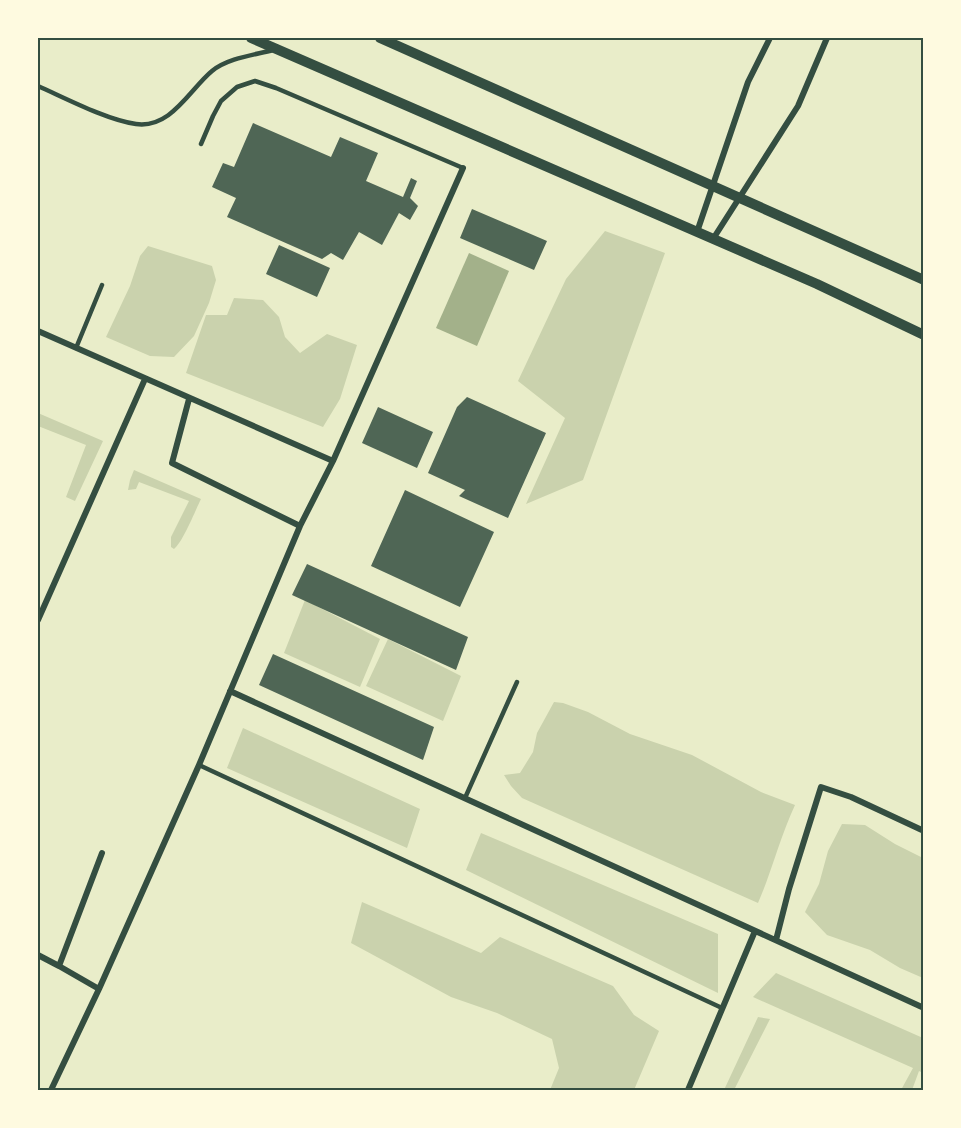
<svg xmlns="http://www.w3.org/2000/svg" width="961" height="1128" font-family="'Open Sans',sans-serif">
<style>
.green{fill:#cad2ad}
.water{fill:#a3b18a}
.building{fill:#4f6655}
.lines{fill:none;stroke-linecap:round;stroke-linejoin:round}
.service{stroke:#344e41;stroke-width:4.5}
.minor{stroke:#344e41;stroke-width:6}
.tertiary{stroke:#344e41;stroke-width:10}
.neatline{fill:none;stroke:#344e41;stroke-width:2}
</style>
<rect width="100%" height="100%" fill="#e9edc9"/>
<path class="green" d="M 605,231 L 665,253 L 583,480 L 526,504 L 565,418 L 518,381 L 566,279 Z
M 148,246 L 212,266 L 216,280 L 209,303 L 194,336 L 174,357 L 150,356 L 106,337 L 130,286 L 140,256 Z
M 234,298 L 263,300 L 279,317 L 285,337 L 300,353 L 327,334 L 357,345 L 340,399 L 323,427 L 186,373 L 206,315 L 227,315 Z
M 38,413 L 103,441 L 75,501 L 66,497 L 86,445 L 38,426 Z
M 134,470 L 201,499 C 195,511 183,542 174,549 L 171,547 L 171,537 L 189,501 L 139,482 L 136,489 L 128,490 L 130,480 Z
M 305,600 L 380,639 L 360,687 L 284,653 Z
M 388,639 L 461,676 L 443,721 L 366,686 Z
M 554,702 L 563,703 L 588,712 L 630,734 L 692,755 L 761,792 L 795,805 C 780,837 772,871 758,903 L 522,798 L 511,786 L 504,775 L 520,773 L 533,752 L 537,733 Z
M 243,728 L 420,809 L 407,848 L 227,768 Z
M 842,824 L 865,825 L 895,844 L 923,858 L 923,978 L 900,968 L 870,950 L 827,935 L 805,912 L 819,884 L 828,851 Z
M 481,833 L 718,934 L 718,993 L 466,870 Z
M 362,902 L 481,953 L 500,937 L 613,986 L 634,1015 L 659,1031 L 634,1090 L 550,1090 L 559,1068 L 552,1039 L 497,1013 L 451,997 L 351,943 Z
M 776,973 L 923,1038 L 923,1073 L 919,1071 L 912,1090 L 901,1090 L 913,1068 L 753,997 Z
M 758,1017 L 770,1019 L 734,1090 L 724,1090 Z"/>
<path class="water" d="M 469,253 L 509,271 L 477,346 L 436,328 Z"/>
<path class="building" d="M 253,123 L 331,157 L 340,137 L 378,153 L 366,181 L 403,197 L 411,178 L 417,181 L 410,198 L 418,206 L 410,220 L 399,213 L 382,245 L 359,232 L 343,260 L 331,253 L 322,259 L 227,217 L 236,198 L 212,187 L 223,163 L 234,167 Z
M 472,209 L 547,241 L 534,270 L 460,238 Z
M 279,245 L 330,268 L 317,297 L 266,274 Z
M 467,397 L 546,433 L 508,518 L 459,496 L 465,490 L 428,473 L 457,407 Z
M 378,407 L 433,432 L 417,468 L 362,443 Z
M 405,490 L 494,532 L 460,607 L 371,566 Z
M 307,564 L 468,637 L 456,670 L 292,595 Z
M 273,654 L 434,727 L 423,760 L 259,685 Z"/>
<g class="lines">
<path class="service" d="M 38,86 C 65,98 107,120 136,124 C 171,129 190,89 212,71 C 228,58 254,55 273,50
M 201,144 L 213,116 L 221,101 L 237,87 L 255,81 L 276,88 L 463,168
M 76,348 L 102,285
M 199,765 L 722,1008
M 465,798 L 517,682"/>
<path class="minor" d="M 697,232 L 748,82 L 770,38
M 713,239 L 798,106 L 827,38
M 38,331 L 333,461
M 189,399 L 172,463 L 300,526
M 38,620 L 145,379
M 230,691 L 924,1008
M 776,940 L 789,889 L 821,787 L 851,797 L 924,831
M 38,955 L 59,966
M 99,989 L 59,966 L 102,853
M 51,1090 L 99,989 L 199,765 L 300,526 L 333,461 L 463,168
M 688,1090 L 755,931"/>
<path class="tertiary" d="M 251,38 L 817,284 L 924,335
M 380,38 L 924,280"/>
</g>
<rect width="961" height="1128" fill="none" stroke="#fefae0" stroke-width="78"/>
<rect x="39" y="39" width="883" height="1050" class="neatline"/>
</svg>
